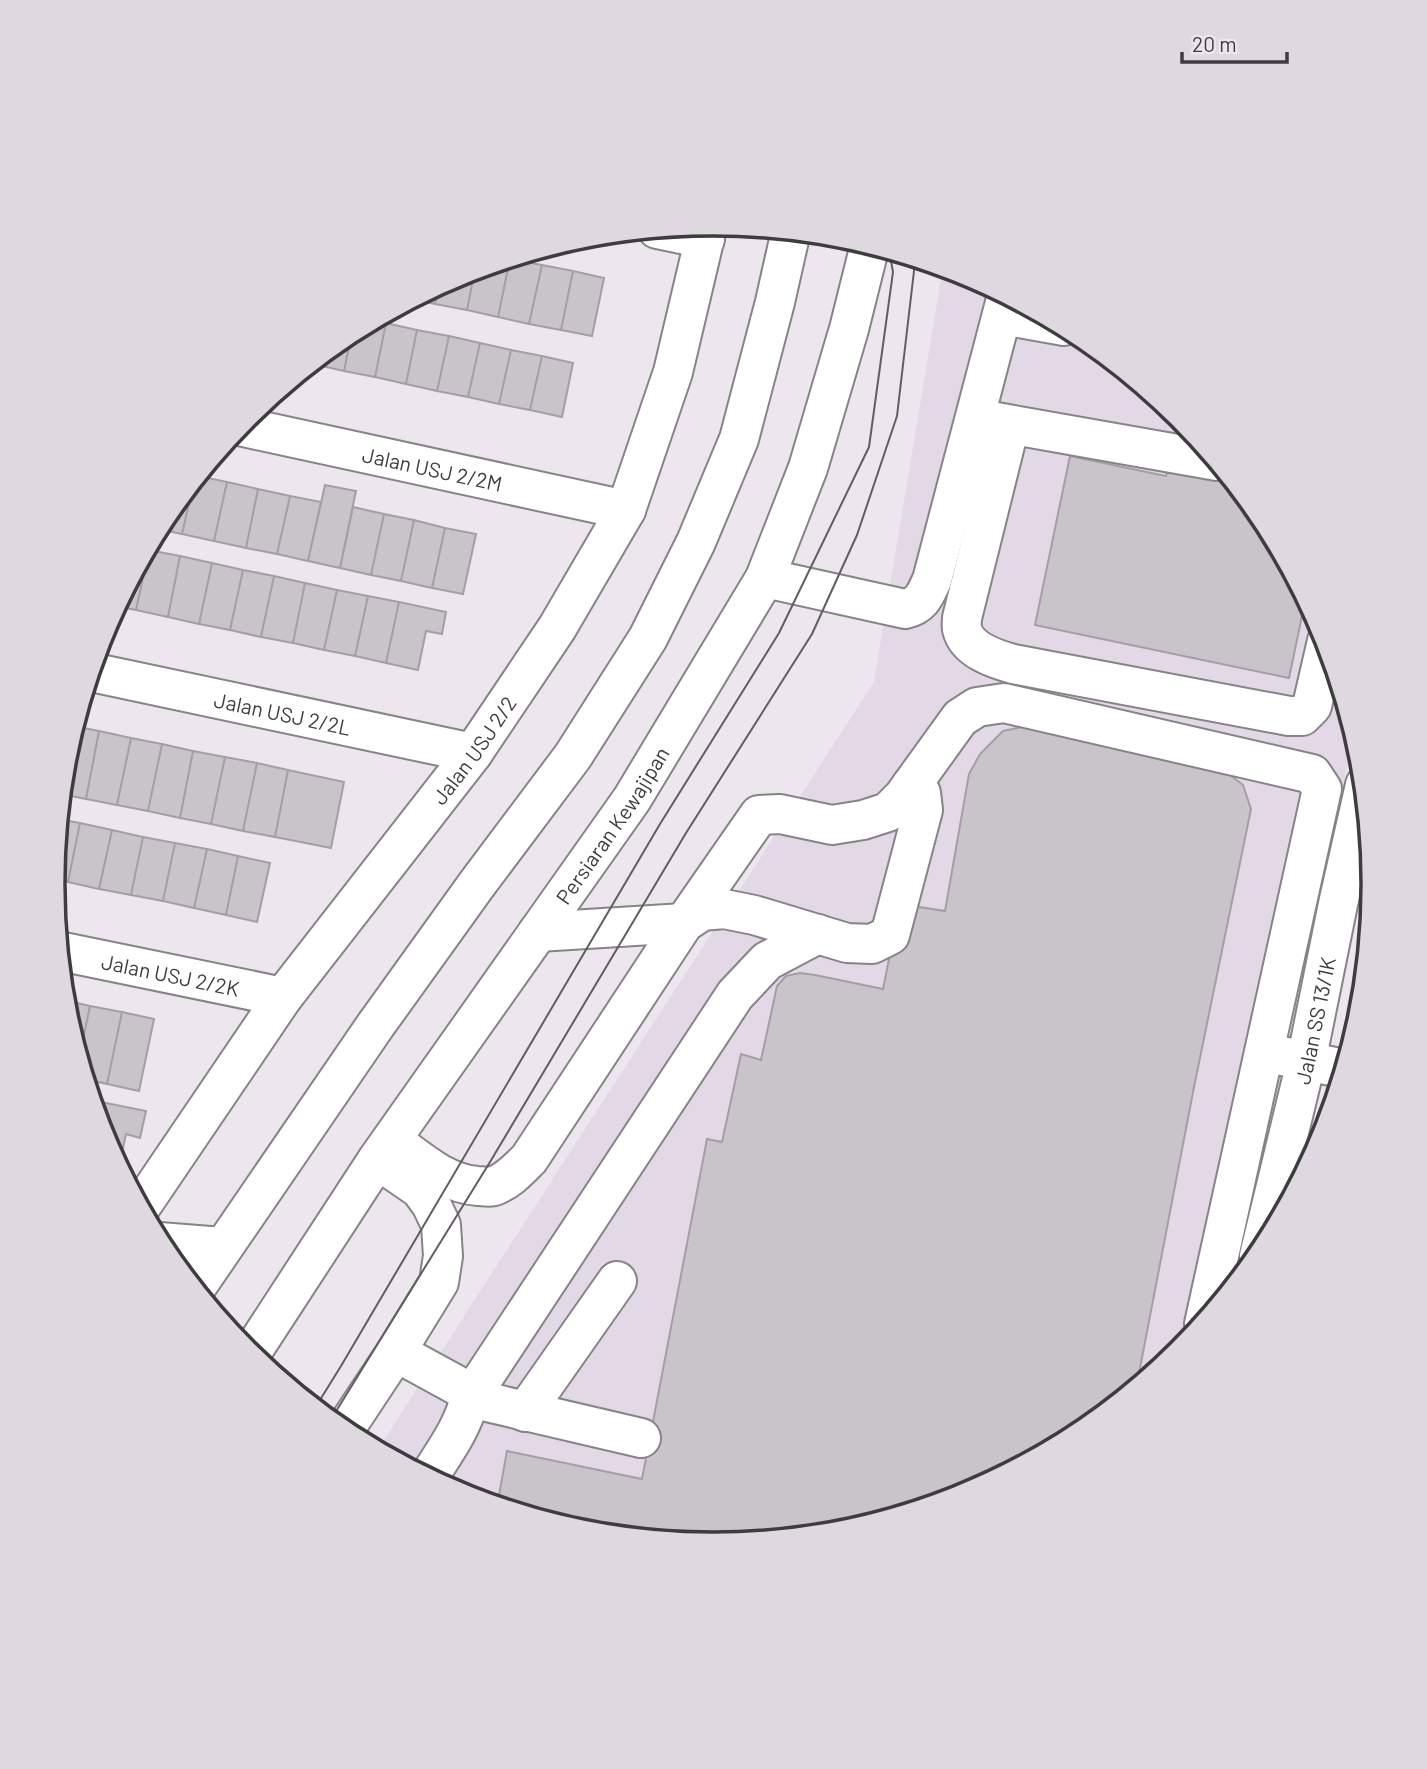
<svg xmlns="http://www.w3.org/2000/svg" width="1427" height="1769" font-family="Barlow,sans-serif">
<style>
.built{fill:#e3d8e5}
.building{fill:#c9c3ca;stroke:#a49ea5;stroke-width:2}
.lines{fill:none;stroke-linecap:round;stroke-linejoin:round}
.minor-casing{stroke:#888289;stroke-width:42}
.major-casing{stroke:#888289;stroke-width:42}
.minor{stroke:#fff;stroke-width:38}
.major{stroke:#fff;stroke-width:38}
.tram{stroke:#615e62;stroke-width:2}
.labels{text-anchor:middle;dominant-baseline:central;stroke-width:5;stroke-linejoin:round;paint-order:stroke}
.street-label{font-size:21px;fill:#3e3c3f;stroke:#ede6ee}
.rim{fill:none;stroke:#3e3c3f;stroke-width:3.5}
</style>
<rect width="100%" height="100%" fill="#ede6ee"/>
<path class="built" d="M 943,267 L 967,274 L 1081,335 L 1181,417 L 1263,518 L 1324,632 L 1355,732 L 1226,1297 L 1181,1352 L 1080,1434 L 966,1495 L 842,1533 L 713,1545 L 584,1533 L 460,1495 L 377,1451 L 874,682 Z"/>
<path class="building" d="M 510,259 L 542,265 L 529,324 L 498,317 Z
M 510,259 L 498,317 L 467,310 L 475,269 Z
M 542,265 L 573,271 L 561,330 L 529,324 Z
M 475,269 L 467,310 L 435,304 L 439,285 L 461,274 Z
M 573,271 L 604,278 L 592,336 L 561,330 Z
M 439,285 L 435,304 L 413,299 Z
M 373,320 L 386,323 L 375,377 L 344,371 L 352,332 Z
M 386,323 L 417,330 L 406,384 L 375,377 Z
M 417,330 L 449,336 L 437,391 L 406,384 Z
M 352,332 L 344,371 L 313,364 L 313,362 Z
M 449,336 L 480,343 L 468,397 L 437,391 Z
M 480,343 L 511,350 L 499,404 L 468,397 Z
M 511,350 L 542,356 L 530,410 L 499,404 Z
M 542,356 L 573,363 L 562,417 L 530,410 Z
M 1070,456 L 1166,476 L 1168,466 L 1232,479 L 1233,481 L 1230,495 L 1247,498 L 1263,518 L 1306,597 L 1289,678 L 1035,625 Z
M 198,476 L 227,482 L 214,541 L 182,534 L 194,481 Z
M 194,481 L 182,534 L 158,529 L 164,517 Z
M 227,482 L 258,489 L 246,548 L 214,541 Z
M 325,485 L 356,491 L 340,568 L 308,561 Z
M 258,489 L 290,496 L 277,554 L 246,548 Z
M 290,496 L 321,502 L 308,561 L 277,554 Z
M 353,507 L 384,514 L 371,575 L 340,568 Z
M 384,514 L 414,520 L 401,581 L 371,575 Z
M 414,520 L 445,528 L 432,588 L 401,581 Z
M 445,528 L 476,534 L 463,594 L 432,588 Z
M 146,550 L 149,550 L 136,610 L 116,606 Z
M 149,550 L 180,556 L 168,617 L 136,610 Z
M 180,556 L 212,563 L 199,624 L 168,617 Z
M 212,563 L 243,570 L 230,630 L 199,624 Z
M 243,570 L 274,576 L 261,637 L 230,630 Z
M 274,576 L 305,583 L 293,643 L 261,637 Z
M 305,583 L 337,590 L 324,650 L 293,643 Z
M 337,590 L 368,596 L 355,656 L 324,650 Z
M 368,596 L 399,602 L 386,663 L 355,656 Z
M 399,602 L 446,612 L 442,634 L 426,631 L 418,670 L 386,663 Z
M 74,726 L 99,731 L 86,799 L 61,794 L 65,755 Z
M 1027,726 L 1226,772 L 1243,785 L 1251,809 L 1194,1087 L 1136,1389 L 1080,1434 L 966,1495 L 842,1533 L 713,1545 L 584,1533 L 475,1500 L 487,1494 L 499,1495 L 507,1451 L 642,1479 L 707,1139 L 722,1142 L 741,1054 L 761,1060 L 777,986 L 786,976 L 800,973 L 815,975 L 883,989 L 900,904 L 945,911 L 969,774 L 980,754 L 1003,731 Z
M 99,731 L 131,738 L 117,805 L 86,799 Z
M 131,738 L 162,744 L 148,811 L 117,805 Z
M 162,744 L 193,751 L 180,818 L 148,811 Z
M 193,751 L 225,757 L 211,824 L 180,818 Z
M 225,757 L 257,763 L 243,831 L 211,824 Z
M 257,763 L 288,770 L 275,837 L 243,831 Z
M 288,770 L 344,782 L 331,848 L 275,837 Z
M 59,819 L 80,823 L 68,882 L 53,879 Z
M 80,823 L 112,830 L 99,889 L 68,882 Z
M 112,830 L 143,837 L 131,895 L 99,889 Z
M 143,837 L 175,843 L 163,901 L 131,895 Z
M 175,843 L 207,849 L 194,908 L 163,901 Z
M 207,849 L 238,856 L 226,915 L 194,908 Z
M 238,856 L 270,863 L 257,922 L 226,915 Z
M 64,1000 L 90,1006 L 79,1059 L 65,1013 Z
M 90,1006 L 122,1012 L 107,1084 L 85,1079 L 79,1059 Z
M 122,1012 L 154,1019 L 139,1091 L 107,1084 Z
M 91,1100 L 146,1111 L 140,1138 L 126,1134 L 119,1167 L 103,1137 Z"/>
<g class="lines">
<g class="minor-casing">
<g id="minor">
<path d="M 657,229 L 705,239"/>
<path d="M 1002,315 L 1064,326"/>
<path d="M 985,420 L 1217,461"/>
<path d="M 1010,425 L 962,618 C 962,622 961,626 962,629 C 967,650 995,659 1013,664 L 1289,716 L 1302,716 L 1312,706 L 1327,641"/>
<path id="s1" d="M 239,426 L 626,510"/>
<path d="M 765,578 L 905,609 C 922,605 925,595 932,580 L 1007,295"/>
<path id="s2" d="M 91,672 L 473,753"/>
<path d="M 538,932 L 684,923 L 702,911 L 724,909 L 754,915 L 847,943 L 872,944 L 890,935 L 923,810 L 921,793 L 911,786"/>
<path id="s3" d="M 59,951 L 283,997"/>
<path d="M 1282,1056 L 1345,1069"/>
<path d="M 392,1140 C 418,1159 445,1184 478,1186 C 483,1186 490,1188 494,1186 C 508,1181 519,1169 529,1159 L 684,923 L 759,815 L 780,814 L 832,825 L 863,820 L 888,812 L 903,797 L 960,718 L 977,707 L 1004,703 L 1312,774 L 1322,789 L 1204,1324"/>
<path id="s4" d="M 140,1208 L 283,997 L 473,753 L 557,628 L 626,510 L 673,372 L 708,224"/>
<path d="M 159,1242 L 223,1247"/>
<path id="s5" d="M 1259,1256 L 1306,1062 L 1338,904 L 1365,785"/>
<path d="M 396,1352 L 460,1387 L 470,1398 C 462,1429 445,1451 428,1478"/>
<path d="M 525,1412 L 617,1281"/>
<path d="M 343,1432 L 396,1352 L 439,1282 L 443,1256 L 441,1225 L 431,1204 L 420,1189 L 385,1165"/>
<path d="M 641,1438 L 470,1398 L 735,995 L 767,961 L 818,934"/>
</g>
</g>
<g class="major-casing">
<g id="major">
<path d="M 195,1289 L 375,1026 L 477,884 L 573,756 L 648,638 L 696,542 L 739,439 L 775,302 L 791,231"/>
<path id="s6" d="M 250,1355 L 377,1160 L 632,799 L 765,578 L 808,468 L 849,329 L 870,245"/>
</g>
</g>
<use href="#minor" class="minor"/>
<use href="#major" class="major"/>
<path class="tram" d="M 315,1408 L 341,1366 L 660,824 L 779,633 L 869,447 L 893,272 L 889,250
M 330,1421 L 490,1162 L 686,833 L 812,634 L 857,535 L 897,416 L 914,271 L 913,258"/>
</g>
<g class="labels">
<g class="street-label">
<text stroke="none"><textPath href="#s1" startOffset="198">Jalan USJ 2/2M</textPath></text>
<text stroke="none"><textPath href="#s2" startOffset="196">Jalan USJ 2/2L</textPath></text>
<text stroke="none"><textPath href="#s4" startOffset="567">Jalan USJ 2/2</textPath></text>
<text stroke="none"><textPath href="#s6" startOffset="642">Persiaran Kewajipan</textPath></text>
<text stroke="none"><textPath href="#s3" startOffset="114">Jalan USJ 2/2K</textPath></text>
<text stroke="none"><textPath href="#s5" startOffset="242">Jalan SS 13/1K</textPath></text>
</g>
</g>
<path d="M0 0H1427V1769H0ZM65 884a648 648 0 1 1 1296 0a648 648 0 1 1-1296 0Z" fill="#dfd8e0" fill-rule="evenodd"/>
<path class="rim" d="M65 884a648 648 0 1 1 1296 0a648 648 0 1 1-1296 0Z"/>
<path d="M1182 52v10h105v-10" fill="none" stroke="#3e3c3f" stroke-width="3.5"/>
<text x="1192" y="52" font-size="21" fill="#3e3c3f" stroke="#ede6ee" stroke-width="5" paint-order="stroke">20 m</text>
</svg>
